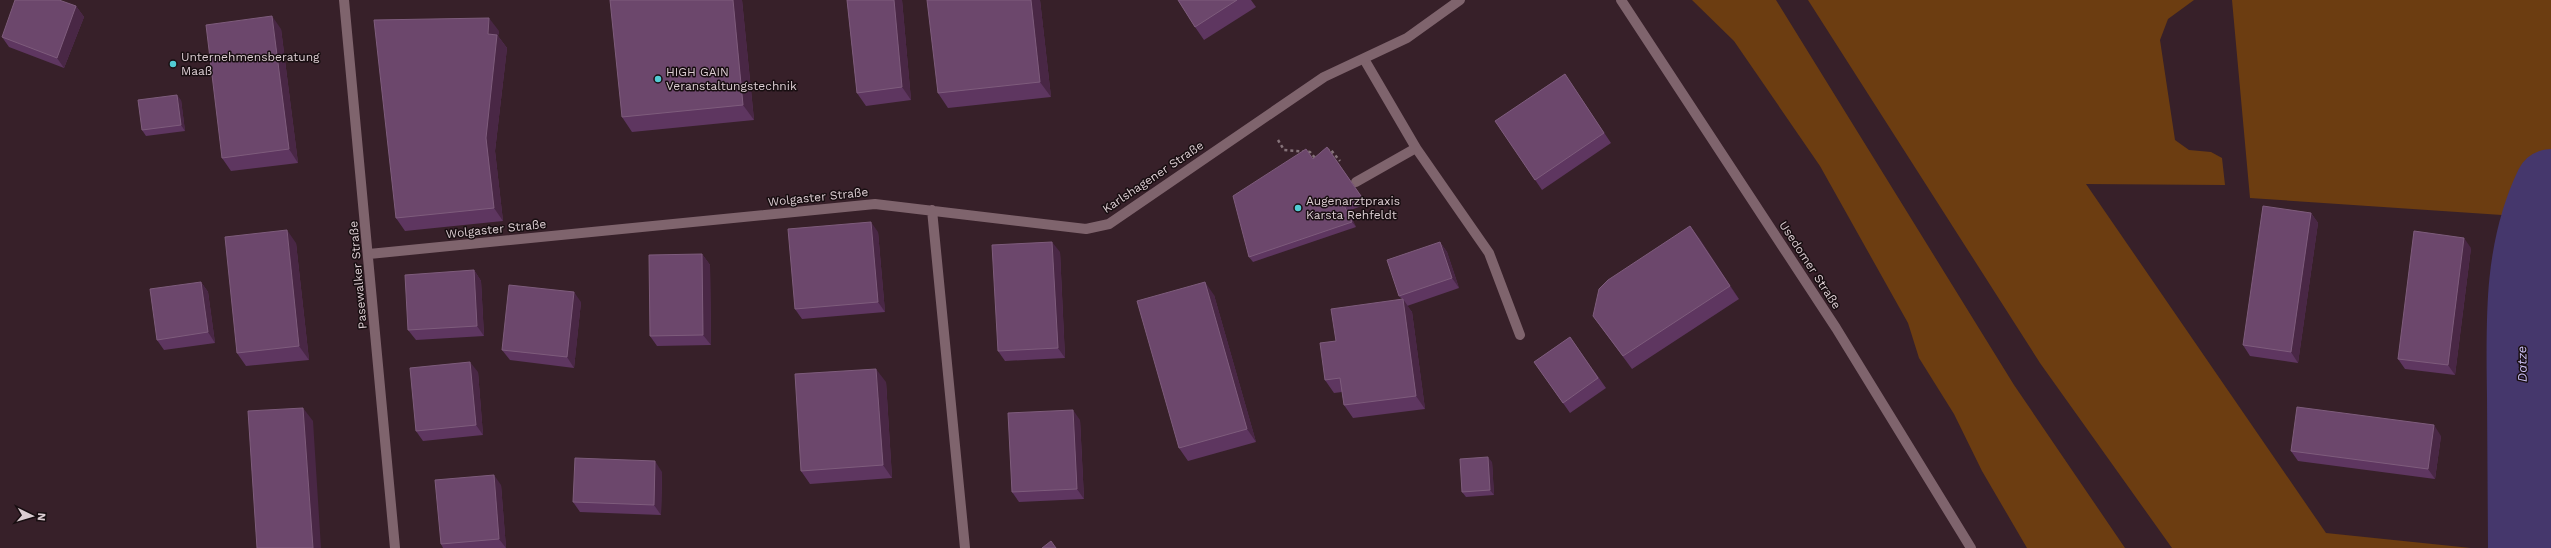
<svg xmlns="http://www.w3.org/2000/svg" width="2551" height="548" font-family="'Work Sans',sans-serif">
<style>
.green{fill:#6c3d11}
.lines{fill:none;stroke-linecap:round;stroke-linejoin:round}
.river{stroke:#45376c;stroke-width:72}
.path{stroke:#86737a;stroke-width:2.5;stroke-dasharray:3 3;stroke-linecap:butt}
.service{stroke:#7f646d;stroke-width:10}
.minor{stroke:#7f646d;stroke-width:10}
.wall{fill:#5e3660}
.shaded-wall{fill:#492745}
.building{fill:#6c476c;stroke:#7e5c7c}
.poi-dot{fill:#51ccd4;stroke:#180e11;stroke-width:1.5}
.labels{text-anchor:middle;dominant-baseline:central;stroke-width:3;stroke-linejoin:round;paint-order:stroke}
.poi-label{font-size:12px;fill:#dccdd2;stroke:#180e11;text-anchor:start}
.street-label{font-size:12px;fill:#dccdd2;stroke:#180e11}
.water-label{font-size:13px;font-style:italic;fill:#cabff2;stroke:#180e11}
</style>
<rect width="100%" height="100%" fill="#372029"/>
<path class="green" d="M 1692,0 L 1776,0 L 2014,385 L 2125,548 L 2027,548 L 1982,471 L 1954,414 L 1919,358 L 1908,323 L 1820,166 L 1734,41 Z
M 1808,0 L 2194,0 L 2168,19 L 2160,40 L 2175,140 L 2189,150 L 2211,152 L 2222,158 L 2225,185 L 2086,184 L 2326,533 L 2471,548 L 2172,548 L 2040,363 Z
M 2232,0 L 2551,0 L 2551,548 L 2492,548 L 2502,215 L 2250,198 Z"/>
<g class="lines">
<path class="river" d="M 2524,548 C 2524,497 2523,447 2523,396 C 2522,324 2519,251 2551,185"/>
<path class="path" d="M 1278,140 L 1284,150 L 1310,152 L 1316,159
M 1327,151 L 1330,149 L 1340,161"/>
<path class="service" d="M 1364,59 L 1416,148 L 1489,253 L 1520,335
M 1356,182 L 1416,148"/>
<path class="minor" d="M 344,0 L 395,548
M 1621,0 L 1836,328 L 1971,548
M 932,210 L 965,548
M 369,254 L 875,204 L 1086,229 L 1109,224 L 1324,77 L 1407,38 L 1460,0"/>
</g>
<path class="wall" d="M 742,0 L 754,120 L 632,132 L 622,117 Z
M 847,0 L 902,0 L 911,100 L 866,106 L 857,93 Z
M 1040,0 L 1051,97 L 948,108 L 938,93 Z
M 1178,0 L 1251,0 L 1256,7 L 1204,40 L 1195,27 Z
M 76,6 L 84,17 L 64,68 L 9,47 L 2,37 Z
M 281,29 L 298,163 L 231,171 L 222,158 Z
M 499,31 L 498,36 L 507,48 L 495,151 L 503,221 L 405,231 L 396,218 Z
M 1565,74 L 1611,143 L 1542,190 L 1495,121 Z
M 181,100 L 185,131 L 146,136 L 142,130 Z
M 1327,147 L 1367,204 L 1348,211 L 1356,227 L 1253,262 L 1249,257 L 1313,159 Z
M 2311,213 L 2318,223 L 2298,363 L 2250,356 L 2243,345 Z
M 1690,226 L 1739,299 L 1632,369 L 1593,316 Z
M 878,232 L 885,312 L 802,319 L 795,309 Z
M 1440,242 L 1447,252 L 1459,288 L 1407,306 L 1412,312 L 1425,409 L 1353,418 L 1344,405 L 1342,392 L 1334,393 L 1325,380 L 1336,341 L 1402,299 L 1399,296 Z
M 296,243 L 309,360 L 246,366 L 237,353 Z
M 2471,248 L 2455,375 L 2405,369 L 2398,359 Z
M 1060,252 L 1065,358 L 1005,361 L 998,351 Z
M 702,254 L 710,265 L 711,345 L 657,346 L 650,336 Z
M 474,270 L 481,281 L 484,336 L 416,340 L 408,330 Z
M 201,282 L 208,292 L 215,343 L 164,350 L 157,340 Z
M 1214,295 L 1256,442 L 1188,461 L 1179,448 Z
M 581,302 L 574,368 L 510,360 L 502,350 Z
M 1570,337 L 1606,388 L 1570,413 L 1534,362 Z
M 478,372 L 483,435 L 423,441 L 416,431 Z
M 886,382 L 892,478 L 810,484 L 801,471 Z
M 1080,420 L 1084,499 L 1019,502 L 1012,492 Z
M 2441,436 L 2435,479 L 2298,461 L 2291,451 Z
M 1492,462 L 1494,495 L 1466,497 L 1462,492 Z
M 662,472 L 661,515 L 580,512 L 573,502 Z
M 501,485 L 506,548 L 443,548 L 441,544 Z"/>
<path class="shaded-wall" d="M 733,0 L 742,0 L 754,120 L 743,105 Z
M 894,0 L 902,0 L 911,100 L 902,87 Z
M 1031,0 L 1040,0 L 1051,97 L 1040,82 Z
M 76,6 L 84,17 L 64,68 L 57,58 Z
M 272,16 L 281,29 L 298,163 L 289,149 Z
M 489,18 L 499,31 L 498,36 L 507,48 L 495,151 L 503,221 L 494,208 L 486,138 L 488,34 Z
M 177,95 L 181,100 L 185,131 L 181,125 Z
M 1344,205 L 1348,211 L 1356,227 L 1352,222 Z
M 2311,213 L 2318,223 L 2298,363 L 2291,352 Z
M 871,222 L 878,232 L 885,312 L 878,302 Z
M 1690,226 L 1700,239 L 1739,299 L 1730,286 Z
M 287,230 L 296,243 L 309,360 L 299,346 Z
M 2464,238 L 2471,248 L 2455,375 L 2448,365 Z
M 1052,242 L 1060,252 L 1065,358 L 1058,348 Z
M 1440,242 L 1447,252 L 1459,288 L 1452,278 Z
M 702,254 L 710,265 L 711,345 L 703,335 Z
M 474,270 L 481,281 L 484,336 L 477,326 Z
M 201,282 L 208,292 L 215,343 L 208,332 Z
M 1205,282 L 1214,295 L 1256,442 L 1247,429 Z
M 574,292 L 581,302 L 574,368 L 567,357 Z
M 1403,299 L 1412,312 L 1425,409 L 1416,396 Z
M 470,362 L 478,372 L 483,435 L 476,425 Z
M 876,369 L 886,382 L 892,478 L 883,465 Z
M 303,408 L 313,421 L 321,548 L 313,548 Z
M 1073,410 L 1080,420 L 1084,499 L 1077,489 Z
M 2434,425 L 2441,436 L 2435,479 L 2428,469 Z
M 1488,457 L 1492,462 L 1494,495 L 1490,490 Z
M 655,461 L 662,472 L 661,515 L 654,505 Z
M 494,475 L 501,485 L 506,548 L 499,539 Z"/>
<path class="building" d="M 15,0 L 59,0 L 76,6 L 57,58 L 2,37 Z
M 610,0 L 733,0 L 743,105 L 622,117 Z
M 847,0 L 894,0 L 902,87 L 857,93 Z
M 927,0 L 1031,0 L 1040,82 L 938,93 Z
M 1178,0 L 1237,0 L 1195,27 Z
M 272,16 L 289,149 L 222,158 L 206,25 Z
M 489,18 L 488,34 L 497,35 L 486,138 L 494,208 L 396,218 L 374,20 Z
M 1565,74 L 1604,133 L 1535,180 L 1495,121 Z
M 177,95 L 181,125 L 142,130 L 138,100 Z
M 1327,147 L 1363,199 L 1344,205 L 1352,222 L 1249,257 L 1233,196 L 1306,149 L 1313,159 Z
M 2263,206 L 2311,213 L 2291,352 L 2243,345 Z
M 871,222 L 878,302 L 795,309 L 788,229 Z
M 1690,226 L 1730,286 L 1623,356 L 1593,316 L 1599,289 L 1608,280 Z
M 287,230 L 299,346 L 237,353 L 225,237 Z
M 2414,231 L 2464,238 L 2448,365 L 2398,359 Z
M 1052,242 L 1058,348 L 998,351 L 992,245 Z
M 1440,242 L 1452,278 L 1399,296 L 1387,260 Z
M 702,254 L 703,335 L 650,336 L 649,255 Z
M 474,270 L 477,326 L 408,330 L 405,275 Z
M 201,282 L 208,332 L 157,340 L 150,289 Z
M 1205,282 L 1247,429 L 1179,448 L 1137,301 Z
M 509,285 L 574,292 L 567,357 L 502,350 Z
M 1403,299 L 1416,396 L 1344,405 L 1340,378 L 1325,380 L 1320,343 L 1336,341 L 1331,309 Z
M 1570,337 L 1598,378 L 1563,403 L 1534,362 Z
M 470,362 L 476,425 L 416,431 L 410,368 Z
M 876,369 L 883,465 L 801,471 L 795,374 Z
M 2297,407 L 2434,425 L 2428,469 L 2291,451 Z
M 303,408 L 313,548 L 257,548 L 248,411 Z
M 1073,410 L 1077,489 L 1012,492 L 1008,413 Z
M 1488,457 L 1490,490 L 1462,492 L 1460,459 Z
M 575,458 L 655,461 L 654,505 L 573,502 Z
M 494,475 L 499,539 L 441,544 L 435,480 Z
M 1051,541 L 1056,548 L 1042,548 Z"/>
<g class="poi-dot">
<circle cx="173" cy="64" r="4"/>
<circle cx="658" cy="79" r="4"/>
<circle cx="1298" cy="208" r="4"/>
</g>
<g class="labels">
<g class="poi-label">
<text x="181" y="57">Unternehmensberatung<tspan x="181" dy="14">Maaß</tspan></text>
<text x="666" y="72">HIGH GAIN<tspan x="666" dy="14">Veranstaltungstechnik</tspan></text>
<text x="1306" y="201">Augenarztpraxis<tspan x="1306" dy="14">Karsta Rehfeldt</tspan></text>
</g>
<g class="street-label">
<text transform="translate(1153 177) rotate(-34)">Karlshagener Straße</text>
<text transform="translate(818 197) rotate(-6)">Wolgaster Straße</text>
<text transform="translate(496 229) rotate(-6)">Wolgaster Straße</text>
<text transform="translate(1810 265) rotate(57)">Usedomer Straße</text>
<text transform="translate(358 275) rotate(-95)">Pasewalker Straße</text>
</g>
<g class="water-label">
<text transform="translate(2522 364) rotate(-91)">Datze</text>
</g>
</g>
<g transform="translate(32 516) rotate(95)" stroke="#180e11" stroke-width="3" paint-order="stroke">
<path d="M0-3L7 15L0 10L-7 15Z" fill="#dccdd2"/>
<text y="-6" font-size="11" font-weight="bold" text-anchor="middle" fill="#dccdd2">N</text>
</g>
</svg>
